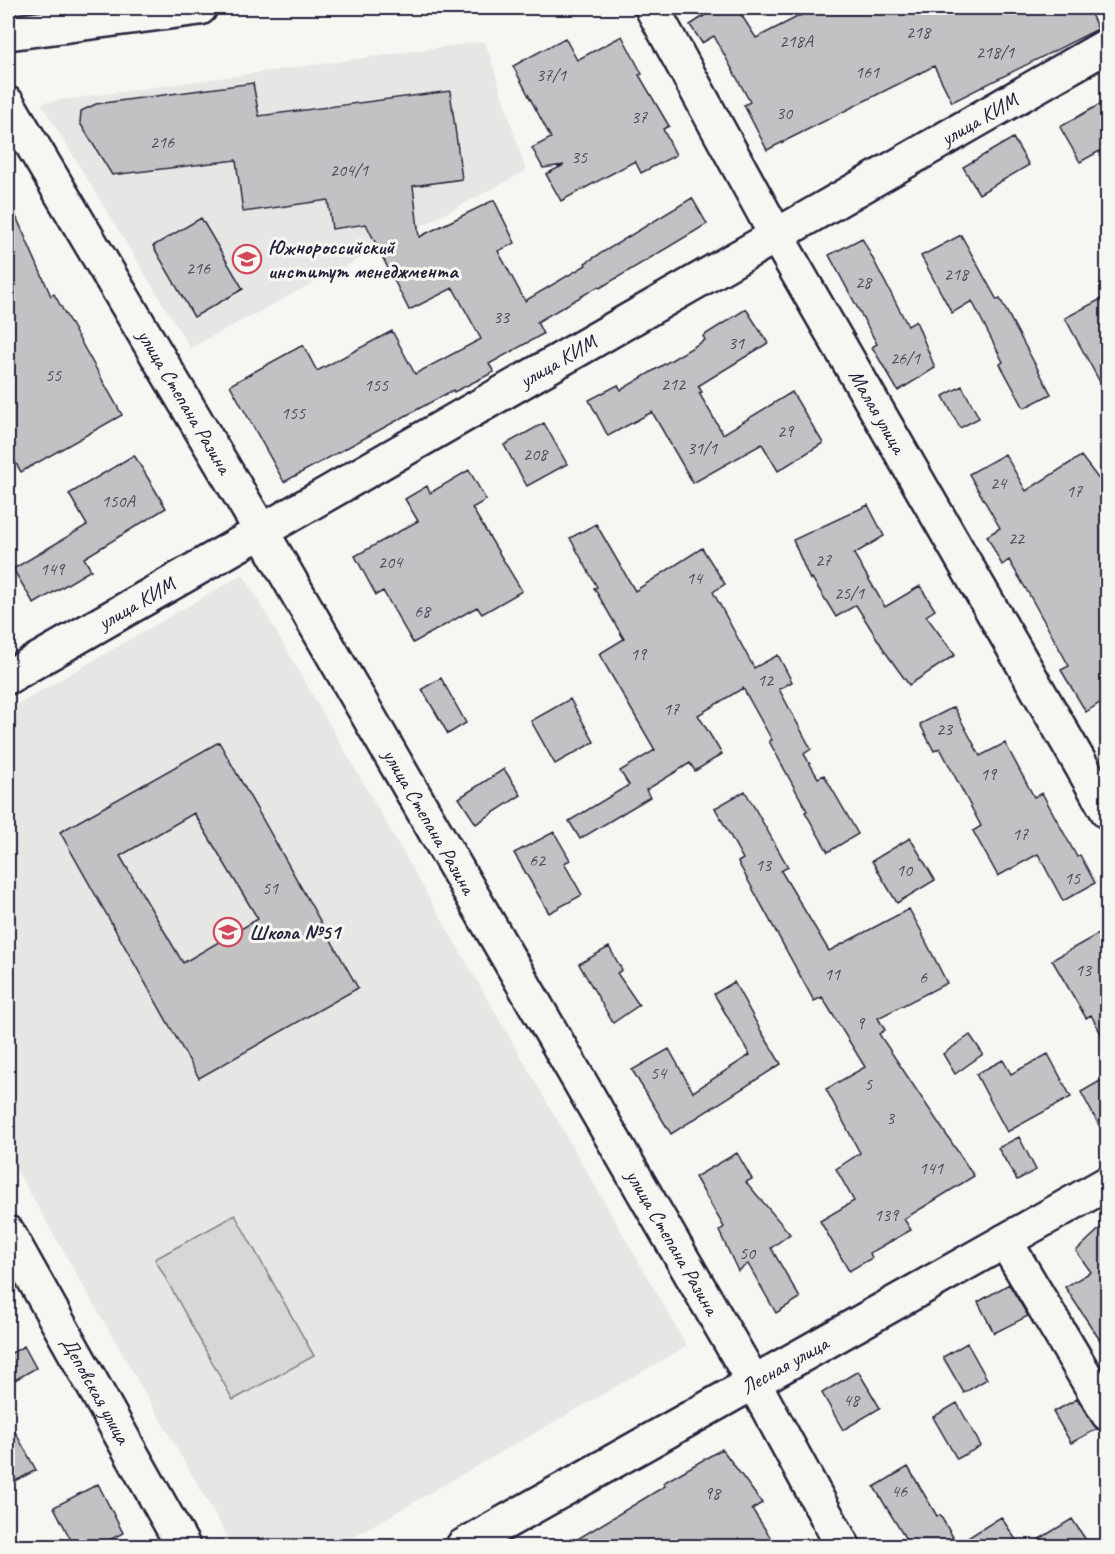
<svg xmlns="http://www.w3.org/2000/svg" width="1115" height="1554" font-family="Caveat,sans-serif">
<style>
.built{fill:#e6e6e4}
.green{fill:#d7d7d7;stroke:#7c7c89;stroke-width:1.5}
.building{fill:#c2c2c4;stroke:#22223b;stroke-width:1.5;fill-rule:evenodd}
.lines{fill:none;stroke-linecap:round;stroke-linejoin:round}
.street-casing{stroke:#22223b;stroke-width:38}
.primary-casing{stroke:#22223b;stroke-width:38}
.street{stroke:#f6f6f2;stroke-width:33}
.primary{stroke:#f6f6f2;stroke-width:33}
.labels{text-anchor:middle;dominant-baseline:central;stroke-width:6;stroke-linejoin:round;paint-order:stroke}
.number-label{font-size:18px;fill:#4a4a5d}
.street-label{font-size:21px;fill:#22223b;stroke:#f6f6f2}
.poi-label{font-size:21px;font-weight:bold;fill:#22223b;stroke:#f6f6f2;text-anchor:start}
</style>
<rect width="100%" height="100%" fill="#f6f6f2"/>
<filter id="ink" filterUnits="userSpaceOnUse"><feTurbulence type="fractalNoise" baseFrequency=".0167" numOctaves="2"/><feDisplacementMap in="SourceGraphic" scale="12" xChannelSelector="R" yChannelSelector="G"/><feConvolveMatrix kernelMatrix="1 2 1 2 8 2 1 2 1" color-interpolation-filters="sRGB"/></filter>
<g filter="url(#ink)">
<path class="built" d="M 485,41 L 526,171 L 190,348 L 41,103 Z
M 243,574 L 687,1346 L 337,1546 L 233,1546 L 8,1155 L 8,710 Z"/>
<path class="green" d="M 235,1215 L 314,1356 L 233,1400 L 155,1259 Z"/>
<path class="building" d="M 716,8 L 737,8 L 756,38 L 815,8 L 1088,8 L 1098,29 L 952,102 L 934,66 L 767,150 L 744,105 L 750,102 L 714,36 L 702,43 L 690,25 Z
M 622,36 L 642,74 L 639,75 L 669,126 L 663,129 L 676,155 L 641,173 L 635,161 L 561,201 L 546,174 L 564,165 L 543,168 L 532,148 L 551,138 L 513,66 L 565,38 L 577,60 Z
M 253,83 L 259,116 L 450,91 L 462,179 L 413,186 L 419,237 L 494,200 L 515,243 L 498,251 L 525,301 L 586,265 L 585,263 L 692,198 L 707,224 L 600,288 L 599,286 L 537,322 L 543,334 L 489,364 L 494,372 L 454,392 L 453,390 L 284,482 L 230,385 L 303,345 L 317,371 L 392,331 L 415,374 L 481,339 L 453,288 L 409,310 L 366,224 L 332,229 L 328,200 L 243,212 L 236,160 L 112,175 L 80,123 L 81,111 L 96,104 Z
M 1107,100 L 1107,147 L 1080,162 L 1060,127 Z
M 1013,138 L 1029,165 L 979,194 L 963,167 Z
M 8,198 L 51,296 L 54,294 L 122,415 L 21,472 L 8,450 Z
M 201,218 L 243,289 L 194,317 L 153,246 Z
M 961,235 L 997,300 L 1000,299 L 1051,394 L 1024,408 L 1000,364 L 1003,362 L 972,301 L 952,313 L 921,256 Z
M 862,238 L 908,326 L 916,321 L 935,368 L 898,391 L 872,347 L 877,344 L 829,255 Z
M 1101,299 L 1107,312 L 1107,395 L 1065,318 Z
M 746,309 L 768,343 L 698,386 L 702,392 L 699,393 L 723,434 L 792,392 L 823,443 L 778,471 L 762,444 L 693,483 L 652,412 L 608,436 L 589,400 L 618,385 L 621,390 L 705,340 L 703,336 Z
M 962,386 L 979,418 L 960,428 L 943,396 Z
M 544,423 L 567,464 L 527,486 L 504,445 Z
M 1005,454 L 1026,491 L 1081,456 L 1107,490 L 1107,698 L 1086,712 L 1061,670 L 1069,666 L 1030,596 L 1009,560 L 1002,565 L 987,536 L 1000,528 L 969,474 Z
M 134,455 L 166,508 L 84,558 L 91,570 L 34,604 L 13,569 L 87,525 L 69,494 Z
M 469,470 L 486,500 L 472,508 L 522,591 L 482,614 L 477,607 L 413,643 L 383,591 L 376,595 L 355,556 L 418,521 L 405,499 L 427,486 L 430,493 Z
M 868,505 L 884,536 L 854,554 L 885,607 L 920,586 L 935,610 L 926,616 L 955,655 L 909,685 L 886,653 L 856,605 L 836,617 L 812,578 L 810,580 L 793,540 Z
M 596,524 L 635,591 L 702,548 L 725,584 L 713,592 L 754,668 L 778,655 L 792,682 L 779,689 L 811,749 L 804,754 L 818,778 L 824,775 L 858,834 L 828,852 L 805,812 L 807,811 L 769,741 L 772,740 L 743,688 L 698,715 L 722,754 L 695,771 L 690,763 L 646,790 L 650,797 L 580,839 L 569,821 L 629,785 L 620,771 L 655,750 L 599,654 L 624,639 L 594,588 L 597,587 L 570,538 Z
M 441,678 L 466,723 L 448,734 L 422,689 Z
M 570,699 L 594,742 L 555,764 L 531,721 Z
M 954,707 L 980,756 L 1005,743 L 1034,797 L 1042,793 L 1077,857 L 1080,855 L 1095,883 L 1063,901 L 1038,854 L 998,876 L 973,831 L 981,826 L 940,748 L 934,751 L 920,724 Z
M 219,742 L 358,988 L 199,1078 L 60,832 ZM 194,813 L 258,919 L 183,963 L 120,856 Z
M 504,769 L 521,795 L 476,824 L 459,798 Z
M 745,791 L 788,867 L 781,871 L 829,951 L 909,909 L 923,934 L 922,934 L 947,983 L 878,1018 L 885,1030 L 879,1034 L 974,1176 L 904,1219 L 911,1230 L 870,1253 L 872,1258 L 849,1271 L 820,1221 L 854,1201 L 836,1169 L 860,1153 L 826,1089 L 865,1067 L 822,997 L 814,1001 L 738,862 L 743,859 L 715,808 Z
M 554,832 L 570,860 L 564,863 L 582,895 L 549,913 L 514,853 Z
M 910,838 L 935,880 L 897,903 L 872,861 Z
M 1107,929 L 1107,1045 L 1091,1015 L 1086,1018 L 1052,960 Z
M 609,947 L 622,970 L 617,973 L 639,1005 L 613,1023 L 579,964 Z
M 734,982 L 761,1031 L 781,1064 L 671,1134 L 632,1070 L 669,1049 L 693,1092 L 750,1055 L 714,994 Z
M 970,1035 L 983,1054 L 955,1074 L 943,1054 Z
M 1048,1054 L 1071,1097 L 1007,1132 L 976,1074 L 1003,1060 L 1011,1074 Z
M 1107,1077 L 1107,1140 L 1081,1092 Z
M 1019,1137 L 1036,1170 L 1017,1180 L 998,1148 Z
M 737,1153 L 752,1179 L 746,1182 L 790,1234 L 771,1248 L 800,1298 L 776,1313 L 748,1264 L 738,1271 L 719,1231 L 724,1227 L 695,1177 Z
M 1107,1222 L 1107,1351 L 1065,1287 L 1091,1272 L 1076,1251 Z
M 1009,1284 L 1028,1316 L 994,1333 L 978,1302 Z
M 967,1343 L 987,1379 L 964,1393 L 943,1357 Z
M 24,1346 L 36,1368 L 8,1384 L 8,1355 Z
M 858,1371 L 880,1408 L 843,1430 L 822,1393 Z
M 1077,1399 L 1097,1429 L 1071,1443 L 1053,1412 Z
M 957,1403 L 981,1446 L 957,1459 L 933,1417 Z
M 8,1419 L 36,1470 L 8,1485 Z
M 722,1449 L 762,1503 L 752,1509 L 776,1546 L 566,1546 L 665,1486 L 663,1483 Z
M 908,1467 L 937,1516 L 940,1515 L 953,1537 L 937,1546 L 910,1546 L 874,1487 Z
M 98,1484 L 123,1533 L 98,1546 L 74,1546 L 54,1507 Z
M 1001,1517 L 1020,1546 L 955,1546 Z
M 1072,1519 L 1090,1546 L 1028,1546 Z"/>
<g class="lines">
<g class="street-casing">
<g id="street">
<path id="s1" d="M 652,8 L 776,235 L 1108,812"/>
<path id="s2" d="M 8,104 L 262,532 L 754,1383 L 843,1546"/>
<path id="s3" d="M 8,677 L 1108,45"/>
<path id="s4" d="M 8,1233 L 183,1546"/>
<path d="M 1005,1241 L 1108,1414"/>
<path id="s5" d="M 463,1546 L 1108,1183"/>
</g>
</g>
<g class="primary-casing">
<path id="primary" d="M 8,33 L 200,8"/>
</g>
<use href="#street" class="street"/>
<use href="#primary" class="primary"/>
</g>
</g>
<defs>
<g id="university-ring" transform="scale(1.5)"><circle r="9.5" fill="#f6f6f2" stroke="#d1495b" stroke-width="1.5"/><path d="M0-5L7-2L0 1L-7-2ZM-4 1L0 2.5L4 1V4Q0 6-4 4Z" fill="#d1495b"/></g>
<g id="school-ring" transform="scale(1.5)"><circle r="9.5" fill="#f6f6f2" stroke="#d1495b" stroke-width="1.5"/><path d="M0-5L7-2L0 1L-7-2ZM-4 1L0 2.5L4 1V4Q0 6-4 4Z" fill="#d1495b"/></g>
</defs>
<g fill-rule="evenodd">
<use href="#university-ring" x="247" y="259"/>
<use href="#school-ring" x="228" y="932"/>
</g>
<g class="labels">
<g class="number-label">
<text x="918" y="32">218</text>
<text x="796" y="41">218А</text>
<text x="995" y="52">218/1</text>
<text x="867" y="72">161</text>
<text x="551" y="75">37/1</text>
<text x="784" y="113">30</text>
<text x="639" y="117">37</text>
<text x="162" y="142">216</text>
<text x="579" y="157">35</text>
<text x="349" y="170">204/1</text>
<text x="198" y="268">216</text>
<text x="956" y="274">218</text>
<text x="863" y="282">28</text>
<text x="501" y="317">33</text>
<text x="736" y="343">31</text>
<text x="905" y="358">26/1</text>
<text x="53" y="375">55</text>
<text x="673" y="384">212</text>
<text x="376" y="385">155</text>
<text x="293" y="413">155</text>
<text x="785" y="431">29</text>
<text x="702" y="448">31/1</text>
<text x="535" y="454">208</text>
<text x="998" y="483">24</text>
<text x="1074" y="491">17</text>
<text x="118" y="501">150А</text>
<text x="1016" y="538">22</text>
<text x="823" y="560">27</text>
<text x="390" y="562">204</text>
<text x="52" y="569">149</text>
<text x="694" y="578">14</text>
<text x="849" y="593">25/1</text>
<text x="422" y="611">68</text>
<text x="638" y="654">19</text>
<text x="765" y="680">12</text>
<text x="671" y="709">17</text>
<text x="944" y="729">23</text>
<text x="988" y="774">19</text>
<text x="1020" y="834">17</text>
<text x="537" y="860">62</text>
<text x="763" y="865">13</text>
<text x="904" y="870">10</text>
<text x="1072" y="878">15</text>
<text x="270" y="888">51</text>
<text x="1083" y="970">13</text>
<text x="832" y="974">11</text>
<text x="923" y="977">6</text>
<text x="860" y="1023">9</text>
<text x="658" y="1073">54</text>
<text x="868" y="1084">5</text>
<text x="890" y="1118">3</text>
<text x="931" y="1168">141</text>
<text x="886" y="1215">139</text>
<text x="747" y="1253">50</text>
<text x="851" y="1400">48</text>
<text x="899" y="1491">46</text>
<text x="712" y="1493">98</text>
</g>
<g class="street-label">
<text stroke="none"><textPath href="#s3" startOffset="1120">улица КИМ</textPath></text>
<text stroke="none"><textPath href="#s3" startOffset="634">улица КИМ</textPath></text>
<text stroke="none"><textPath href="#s2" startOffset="346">улица Степана Разина</textPath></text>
<text stroke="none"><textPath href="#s1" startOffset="462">Малая улица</textPath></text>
<text stroke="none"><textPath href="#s3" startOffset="148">улица КИМ</textPath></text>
<text stroke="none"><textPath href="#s2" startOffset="832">улица Степана Разина</textPath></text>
<text stroke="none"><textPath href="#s2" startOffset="1318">улица Степана Разина</textPath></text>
<text stroke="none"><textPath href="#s5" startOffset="369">Лесная улица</textPath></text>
<text stroke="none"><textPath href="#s4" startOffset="180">Деповская улица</textPath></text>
</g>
<g class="poi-label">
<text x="268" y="247">Южнороссийский<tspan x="268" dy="24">институт менеджмента</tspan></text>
<text x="249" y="932">Школа №51</text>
</g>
</g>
<rect width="1115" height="1554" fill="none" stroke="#f6f6f2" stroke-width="30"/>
<rect x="15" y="15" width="1085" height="1524" fill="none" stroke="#22223b" stroke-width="2" filter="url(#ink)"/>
</svg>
